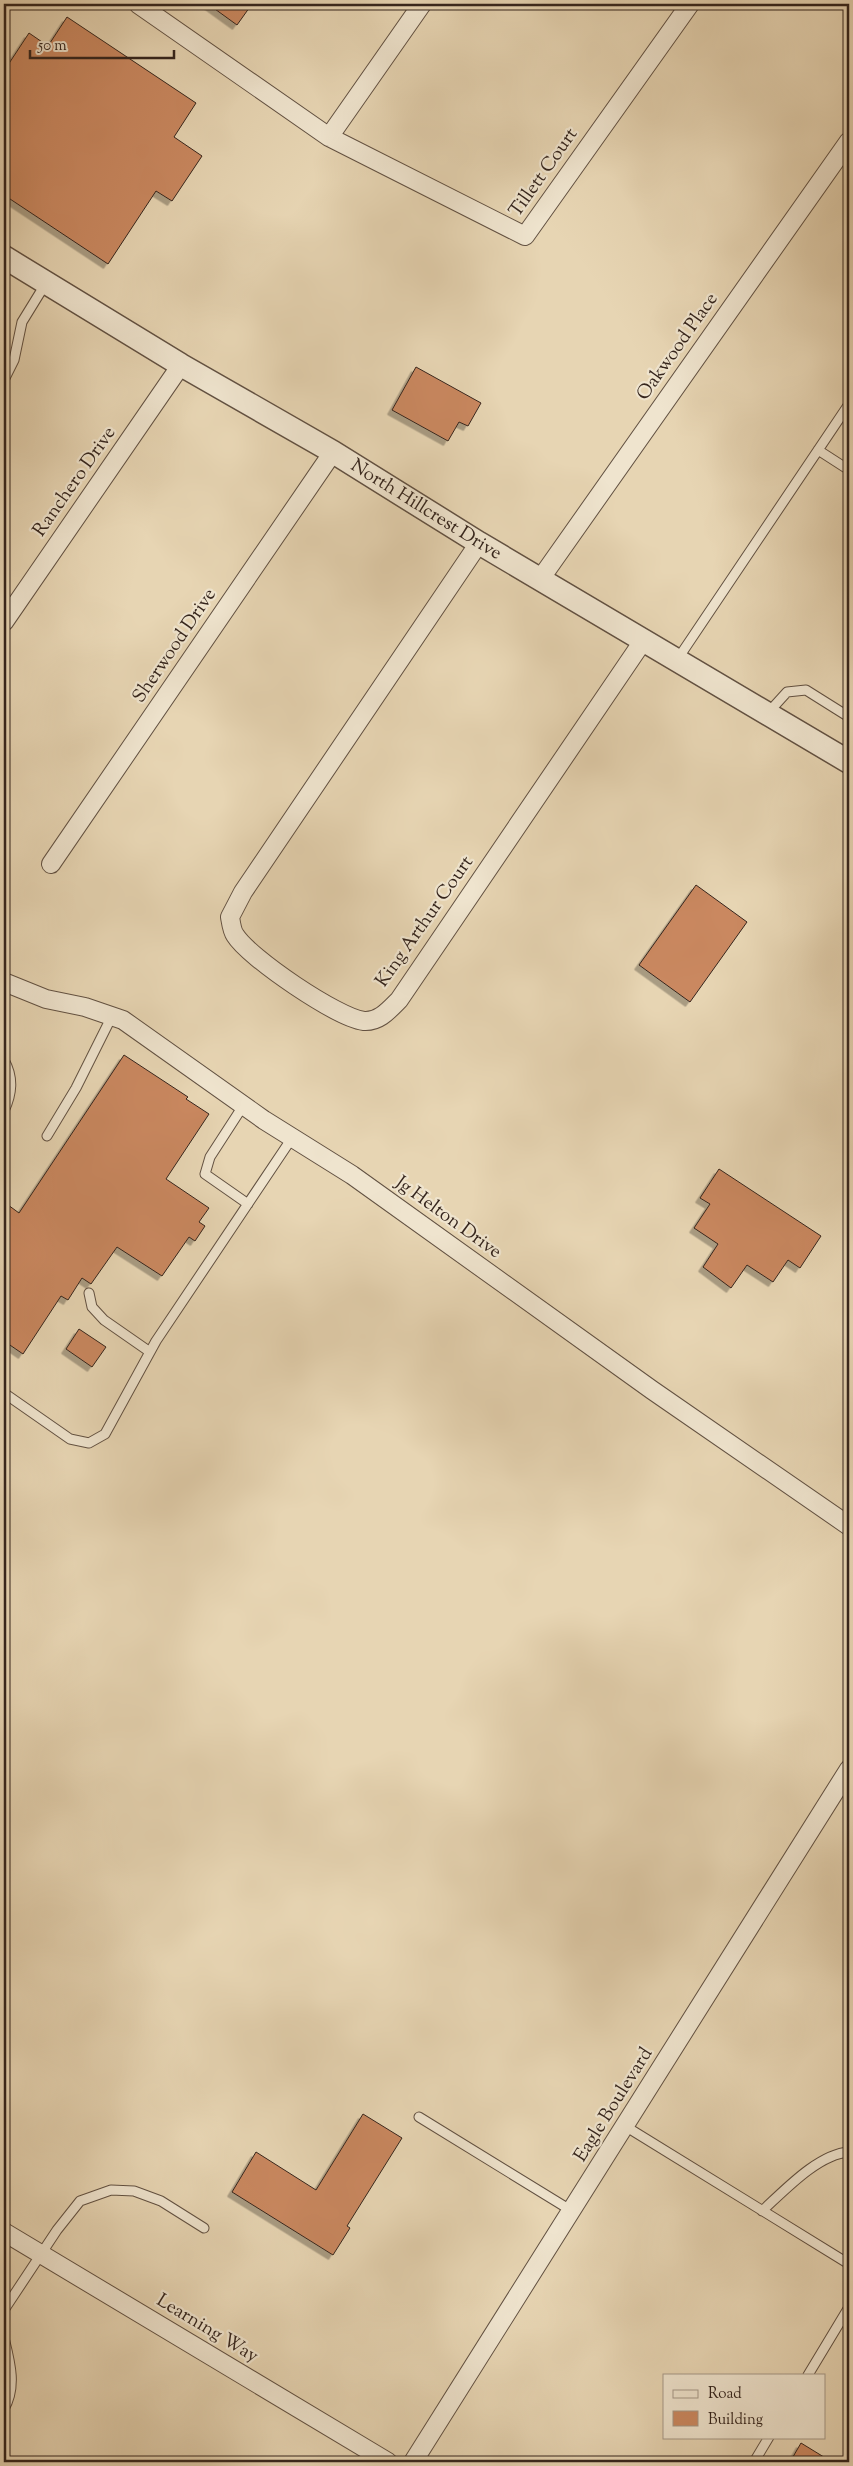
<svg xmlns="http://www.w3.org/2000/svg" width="853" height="2466" font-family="'Sorts Mill Goudy',serif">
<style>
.building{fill:#ca8860;stroke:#35251d;filter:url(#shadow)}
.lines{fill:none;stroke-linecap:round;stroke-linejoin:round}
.service-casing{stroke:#625142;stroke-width:11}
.minor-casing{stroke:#625142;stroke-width:20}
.tertiary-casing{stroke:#625142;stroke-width:25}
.service{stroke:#efe4ce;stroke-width:9}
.minor{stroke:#efe4ce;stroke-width:18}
.tertiary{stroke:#efe4ce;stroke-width:22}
.labels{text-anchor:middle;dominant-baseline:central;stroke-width:4.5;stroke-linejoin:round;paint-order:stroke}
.street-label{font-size:19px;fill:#35251d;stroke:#efe4ce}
</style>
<defs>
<filter id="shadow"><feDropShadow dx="-4.5" dy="4.5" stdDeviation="0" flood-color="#0004"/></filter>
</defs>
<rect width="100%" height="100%" fill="#e7d5b3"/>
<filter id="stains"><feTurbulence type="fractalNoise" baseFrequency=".004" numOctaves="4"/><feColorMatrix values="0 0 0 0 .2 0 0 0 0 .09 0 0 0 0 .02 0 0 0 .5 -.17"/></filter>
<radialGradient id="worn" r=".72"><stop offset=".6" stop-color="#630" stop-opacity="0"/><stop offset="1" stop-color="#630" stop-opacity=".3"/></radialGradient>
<path class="building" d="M 208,4 L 252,4 L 237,25 Z
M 67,17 L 196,103 L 174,137 L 202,156 L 172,201 L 156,191 L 108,264 L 4,195 L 4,71 L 29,33 L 48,46 Z
M 416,367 L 481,403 L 468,426 L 459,422 L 448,441 L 392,410 Z
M 696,885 L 747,922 L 690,1002 L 639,965 Z
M 124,1055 L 188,1097 L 186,1099 L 209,1114 L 166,1179 L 209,1208 L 199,1222 L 205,1226 L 195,1241 L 189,1237 L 162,1276 L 117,1247 L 91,1284 L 82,1278 L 68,1300 L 61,1296 L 23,1354 L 4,1341 L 4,1202 L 19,1213 Z
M 719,1169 L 821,1236 L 800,1268 L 788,1260 L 773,1282 L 747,1265 L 731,1288 L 703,1267 L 718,1244 L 694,1228 L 710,1204 L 700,1198 Z
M 79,1329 L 106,1347 L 92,1367 L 66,1349 Z
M 363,2114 L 402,2138 L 347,2226 L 350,2228 L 333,2255 L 232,2192 L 256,2152 L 316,2190 Z
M 801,2443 L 832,2462 L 790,2462 Z"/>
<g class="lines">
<g class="service-casing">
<path id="service" d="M 4,380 L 14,360 L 22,322 L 46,283
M 818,450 L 849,470
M 677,660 L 849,404
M 767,714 L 787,692 L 806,690 L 849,717
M 4,1060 C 14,1078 12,1094 4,1111
M 243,1106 L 210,1157 L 205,1174 L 248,1204
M 47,1136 L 76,1088 L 112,1016
M 89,1293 L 92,1307 L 104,1320 L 150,1352
M 4,1393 L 70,1439 L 89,1443 L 105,1434 L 156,1341 L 292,1138
M 419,2117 L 572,2211
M 625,2126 L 849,2264
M 762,2211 C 784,2191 818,2154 849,2152
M 4,2310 L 57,2230 L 80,2201 L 111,2190 L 134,2191 L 161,2201 L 204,2228
M 4,2321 L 4,2309
M 4,2338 C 10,2362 17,2387 4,2409
M 808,2375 L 849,2307
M 754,2462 L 769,2437"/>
</g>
<g class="minor-casing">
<path id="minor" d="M 138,4 L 329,137 L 525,236 L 690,4
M 329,137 L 422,4
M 479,543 L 243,892 L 230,917 C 231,923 232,931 235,935 C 249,958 338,1018 364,1021 C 379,1022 389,1010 399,1000 L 643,641
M 541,578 L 849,141
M 4,622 L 181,365
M 51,864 L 333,452
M 4,982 L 46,999 L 85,1007 L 123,1020 L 264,1120 L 352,1175 L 652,1390 L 849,1526
M 4,2232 L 388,2462
M 413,2462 L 849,1769"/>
</g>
<g class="tertiary-casing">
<g id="tertiary">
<path id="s1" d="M 4,257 L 181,365 L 333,452 L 479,543 L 849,762"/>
</g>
</g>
<use href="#service" class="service"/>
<use href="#minor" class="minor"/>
<use href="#tertiary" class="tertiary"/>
</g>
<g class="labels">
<g class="street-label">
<text transform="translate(544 173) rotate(-55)">Tillett Court</text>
<text transform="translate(678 347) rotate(-55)">Oakwood Place</text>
<text transform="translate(75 482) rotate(-55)">Ranchero Drive</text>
<text stroke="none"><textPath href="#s1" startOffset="492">North Hillcrest Drive</textPath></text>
<text transform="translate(175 646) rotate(-56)">Sherwood Drive</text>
<text transform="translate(425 922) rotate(-55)">King Arthur Court</text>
<text transform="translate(448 1218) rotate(36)">Jg Helton Drive</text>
<text transform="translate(614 2105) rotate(-58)">Eagle Boulevard</text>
<text transform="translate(207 2329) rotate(31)">Learning Way</text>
</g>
</g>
<rect width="853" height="2466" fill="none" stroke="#e7d5b3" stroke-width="20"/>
<rect x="5" y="5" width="843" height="2456" fill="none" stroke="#35251d" stroke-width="2.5"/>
<rect x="10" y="10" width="833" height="2446" fill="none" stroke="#35251d"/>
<rect x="663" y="2374" width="162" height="65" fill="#efe4ce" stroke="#a59887"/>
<rect x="673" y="2390" width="25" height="8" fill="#efe4ce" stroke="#a59887"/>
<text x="708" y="2398" font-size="15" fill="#35251d">Road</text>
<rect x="673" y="2411" width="25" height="15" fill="#ca8860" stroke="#a59887"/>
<text x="708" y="2424" font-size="15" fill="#35251d">Building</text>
<path d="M30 50v8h144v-8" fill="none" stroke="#35251d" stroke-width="2.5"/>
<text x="38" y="50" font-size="15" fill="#35251d" stroke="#efe4ce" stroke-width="4" paint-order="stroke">50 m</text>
<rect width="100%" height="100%" filter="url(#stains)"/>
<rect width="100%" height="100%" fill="url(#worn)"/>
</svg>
